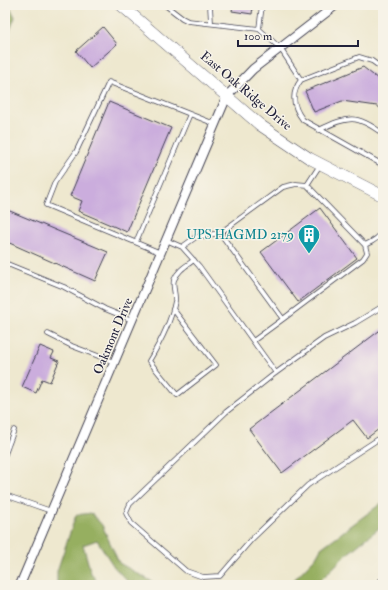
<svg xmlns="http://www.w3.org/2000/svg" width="388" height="590" font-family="'IM FELL Double Pica',serif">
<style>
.forest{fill:#96af60;stroke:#5c684e}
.building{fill:#cbaddd}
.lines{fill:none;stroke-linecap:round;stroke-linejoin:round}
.lane-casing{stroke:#414051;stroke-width:5.5}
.street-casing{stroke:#414051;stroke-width:10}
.secondary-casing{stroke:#414051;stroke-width:12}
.lane{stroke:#fff;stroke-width:4}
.street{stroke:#fff;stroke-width:8}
.secondary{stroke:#fff;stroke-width:11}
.labels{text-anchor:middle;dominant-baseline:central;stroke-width:3;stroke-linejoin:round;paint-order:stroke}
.street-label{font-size:13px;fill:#22223b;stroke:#f7f3e8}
.culture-label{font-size:13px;fill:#0d838f;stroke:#f7f3e8;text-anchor:end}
</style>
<rect width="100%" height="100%" fill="#f7f3e8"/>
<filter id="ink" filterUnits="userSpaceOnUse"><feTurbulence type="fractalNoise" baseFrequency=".025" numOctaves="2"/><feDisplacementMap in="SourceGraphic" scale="8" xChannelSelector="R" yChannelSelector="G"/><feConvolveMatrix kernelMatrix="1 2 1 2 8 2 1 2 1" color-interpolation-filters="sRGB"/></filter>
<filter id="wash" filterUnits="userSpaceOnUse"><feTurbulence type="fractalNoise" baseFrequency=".012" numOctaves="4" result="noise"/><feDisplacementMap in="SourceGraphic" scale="16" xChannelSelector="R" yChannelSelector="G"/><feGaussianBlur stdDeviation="0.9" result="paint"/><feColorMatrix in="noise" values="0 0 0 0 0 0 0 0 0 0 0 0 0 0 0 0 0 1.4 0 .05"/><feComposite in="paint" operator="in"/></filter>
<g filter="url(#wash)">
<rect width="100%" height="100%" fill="#eee8cf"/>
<path class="forest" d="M 5,5 L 9,5 L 15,17 L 5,43 Z
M 383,502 L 383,525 L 346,555 L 316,585 L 289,585 L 316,557 L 321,548 Z
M 91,513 L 102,525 L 119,563 L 158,585 L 131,585 L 114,567 L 97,540 L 83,545 L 91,573 L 99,585 L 57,585 L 57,571 L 76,515 Z"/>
<g id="blocks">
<path class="building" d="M 233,5 L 253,5 L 252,14 L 232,11 Z
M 103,27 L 117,44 L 90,68 L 76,51 Z
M 363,67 L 383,83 L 383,110 L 377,106 L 342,101 L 314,112 L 305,91 Z
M 109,102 L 171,128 L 127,232 L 78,211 L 82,201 L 70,196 Z
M 320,208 L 357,258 L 298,302 L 261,252 Z
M 5,209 L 108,252 L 95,281 L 5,241 Z
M 383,328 L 383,426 L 367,438 L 353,420 L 282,473 L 249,429 Z
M 40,346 L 54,352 L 51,358 L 59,361 L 50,382 L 42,379 L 36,393 L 22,387 Z"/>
</g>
</g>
<g filter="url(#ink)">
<use href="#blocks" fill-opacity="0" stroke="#414051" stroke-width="1"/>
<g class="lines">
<g class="lane-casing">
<path id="lane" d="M 165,5 L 182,18 L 188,21 L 259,29 L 280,48 L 301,80 C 290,94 293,107 303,120 L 383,165
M 210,5 L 211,23
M 259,29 L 262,5
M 301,80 L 359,57 L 372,61 L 383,69
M 319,130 C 348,116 357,114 383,134
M 307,185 L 320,165
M 220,233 L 283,319 L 363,259 L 367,253 L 365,245
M 166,240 L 182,247 L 196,237 L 220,233 L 283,187 L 296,184 L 307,185 L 365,245 C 372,242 380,238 383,230
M 136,242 L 190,114
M 182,247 L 199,266 L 276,373
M 161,253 L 46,205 L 55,182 L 76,152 L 109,82 L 215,124
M 5,263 L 64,287 L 105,309 L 132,320
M 383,306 L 355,323 L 324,338 L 273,375 L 226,412 L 130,504 L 126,513 L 131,523 L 186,571 L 203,577 L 220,576 L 252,539 L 308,485 L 383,436
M 173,309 L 216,365 L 177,395 L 149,361 C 160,343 171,322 175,301 C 176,294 172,286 174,280 C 178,270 186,266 194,260
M 48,334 L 72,346 L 114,362
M 253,341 L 283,319
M 5,454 L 14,430
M 5,495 L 51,511
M 375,585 L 383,579"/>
</g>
<g class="street-casing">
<path id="street" d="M 20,585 L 227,96 L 253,69 L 336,5"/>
</g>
<g class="secondary-casing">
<path id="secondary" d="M 121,5 L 260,125 L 309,158 L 383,196"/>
</g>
<use href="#lane" class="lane"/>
<use href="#street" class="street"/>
<use href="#secondary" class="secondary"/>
</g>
</g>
<defs>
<g id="building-pin" transform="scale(1.15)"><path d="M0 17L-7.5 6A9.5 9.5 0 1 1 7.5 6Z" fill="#0f9aa8" stroke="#f7f3e8"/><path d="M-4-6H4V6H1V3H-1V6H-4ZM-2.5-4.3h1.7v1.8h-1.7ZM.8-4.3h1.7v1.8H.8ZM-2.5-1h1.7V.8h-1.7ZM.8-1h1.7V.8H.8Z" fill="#fff"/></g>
</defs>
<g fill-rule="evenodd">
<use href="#building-pin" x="309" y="235"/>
</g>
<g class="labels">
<g class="street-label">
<text transform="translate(246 91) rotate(40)">East Oak Ridge Drive</text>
<text transform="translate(113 336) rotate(-67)">Oakmont Drive</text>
</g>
<g class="culture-label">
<text x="294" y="235">UPS HAGMD 2179</text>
</g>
</g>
<rect width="388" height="590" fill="none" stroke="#f7f3e8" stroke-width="20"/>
<path d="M238 40v6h120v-6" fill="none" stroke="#22223b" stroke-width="2"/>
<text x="244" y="40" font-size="12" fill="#22223b" stroke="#f7f3e8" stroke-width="3" paint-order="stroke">100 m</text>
</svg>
